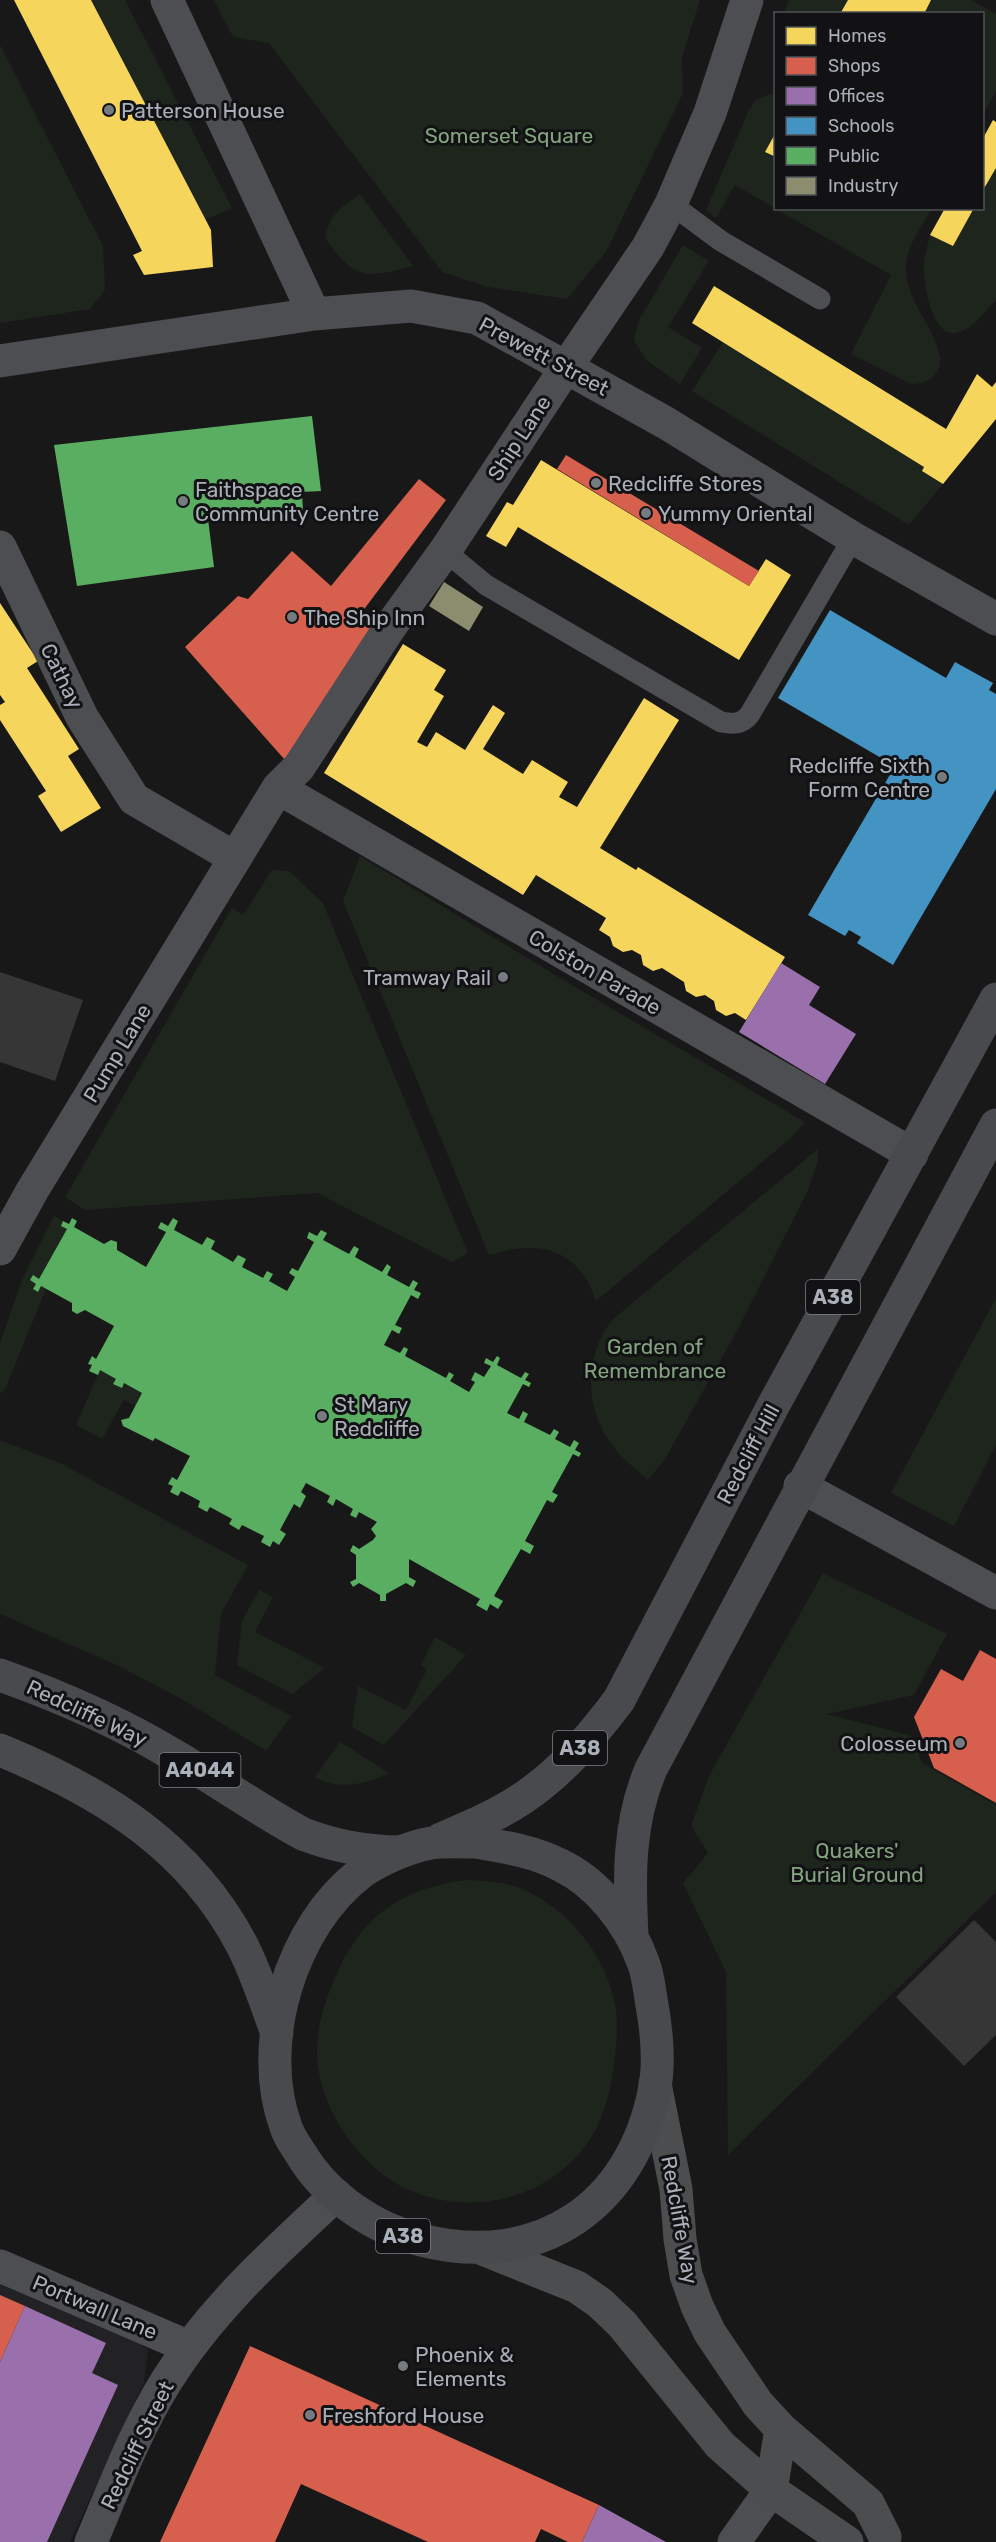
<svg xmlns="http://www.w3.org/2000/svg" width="996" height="2542" font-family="Rubik,sans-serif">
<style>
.built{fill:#222224}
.green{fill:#1e251d}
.homes{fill:#f6d55c}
.shops{fill:#d6604d}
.offices{fill:#9970ab}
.schools{fill:#4393c3}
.public{fill:#5aae61}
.industry{fill:#8c8c6e}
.building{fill:#363637}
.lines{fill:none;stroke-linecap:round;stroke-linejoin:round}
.lane{stroke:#4c4e51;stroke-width:21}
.street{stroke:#4c4e51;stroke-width:33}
.secondary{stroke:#4b4d4f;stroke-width:33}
.primary{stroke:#494a4d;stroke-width:33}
.poi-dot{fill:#767b81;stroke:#121214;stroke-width:2}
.labels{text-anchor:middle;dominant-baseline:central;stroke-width:6;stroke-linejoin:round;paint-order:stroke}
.shield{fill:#121214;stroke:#7c8188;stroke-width:1.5}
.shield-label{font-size:20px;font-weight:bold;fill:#a9b0b9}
.poi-label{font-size:21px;fill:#a9b0b9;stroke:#121214;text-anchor:start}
.park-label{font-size:21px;fill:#83a47f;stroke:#121214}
.street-label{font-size:21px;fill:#a9b0b9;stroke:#121214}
</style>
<rect width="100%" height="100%" fill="#181818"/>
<path class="built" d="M 0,2279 L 137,2340 L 148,2351 L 144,2382 L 70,2542 L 0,2542 Z"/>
<path class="green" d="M 91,0 L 125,0 L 232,208 L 205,220 Z
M 214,0 L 700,0 L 682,57 L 683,93 L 606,252 L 567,299 L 488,287 L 442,272 L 269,43 L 233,37 Z
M 789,0 L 848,0 L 840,13 L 784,13 Z
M 931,0 L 971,0 L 996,14 L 996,91 L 983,115 L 982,14 L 924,14 Z
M 0,45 L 103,246 L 105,290 L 90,309 L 0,323 Z
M 770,94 L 775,95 L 775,132 L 765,152 L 775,157 L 775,208 L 735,185 L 716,218 L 706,210 L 749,110 L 756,100 Z
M 996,168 L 996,300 C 985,311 972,330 956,333 C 932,337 923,283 924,267 C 924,256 928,245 930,235 L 953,246 L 974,209 L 982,208 L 983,192 Z
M 360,194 L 413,266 C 364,279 355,280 325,238 C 330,214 340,208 360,194 Z
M 776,209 L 931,209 C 922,226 906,247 906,267 C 905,301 935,326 940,357 C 942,376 926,384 911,384 L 851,354 L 891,275 Z
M 683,245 L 709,261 L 668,327 L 702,348 L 680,384 L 646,360 L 634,340 L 638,322 Z
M 723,342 L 924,467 L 922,471 L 943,484 L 909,525 L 692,391 Z
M 360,856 L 565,981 L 805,1122 L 791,1138 L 596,1301 C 578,1247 538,1240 489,1255 L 343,901 Z
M 272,870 L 289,871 L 323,903 L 468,1253 L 452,1262 L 317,1193 L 85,1210 L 65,1197 L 232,908 L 243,915 Z
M 818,1149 L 818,1161 L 808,1190 L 738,1329 L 665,1459 L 648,1480 C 635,1469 622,1458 612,1445 C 584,1408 584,1356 612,1320 Z
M 54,1216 L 63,1221 L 61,1226 L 67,1229 L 39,1279 L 31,1280 L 36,1284 L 34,1290 L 38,1292 L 41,1286 L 46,1289 L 6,1387 L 0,1394 L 0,1343 L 22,1280 Z
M 996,1298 L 996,1445 L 954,1526 L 891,1493 Z
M 100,1370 L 116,1379 L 122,1388 L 124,1383 L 142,1393 L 135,1406 L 124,1400 L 102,1439 L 76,1425 Z
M 0,1440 L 64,1465 L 248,1565 L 221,1614 L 215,1675 L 291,1716 L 266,1751 L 185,1701 L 119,1666 L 0,1614 Z
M 823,1573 L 947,1634 L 914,1695 L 827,1714 L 912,1736 L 922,1763 L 996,1805 L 996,1892 L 728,2155 L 726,1972 L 683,1883 L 708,1853 L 691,1826 L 709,1776 Z
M 259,1590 L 273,1597 L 255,1632 L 325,1668 L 292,1694 L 237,1665 L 242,1621 Z
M 435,1637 L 466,1655 L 384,1745 L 352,1727 L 358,1686 L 406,1710 L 427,1669 L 421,1665 Z
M 340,1742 L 389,1773 C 366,1784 339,1791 315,1777 Z
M 465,1880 C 485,1881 508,1882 527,1891 C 571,1912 606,1957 615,2004 C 619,2026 616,2050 613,2072 C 610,2092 605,2111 596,2129 C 561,2195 477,2220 409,2190 C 365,2170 328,2121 319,2073 C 312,2037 324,2001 339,1969 C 365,1913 405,1888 465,1880 Z"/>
<path class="homes" d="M 14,0 L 91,0 L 211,230 L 213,267 L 144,275 L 133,255 L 142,251 Z
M 848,0 L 931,0 L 924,14 L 840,14 Z
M 993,120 L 996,122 L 996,168 L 982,192 L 982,140 Z
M 776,132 L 776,157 L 765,152 Z
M 945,208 L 974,208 L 953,246 L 930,235 Z
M 714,286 L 946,429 L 977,374 L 992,387 L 996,382 L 996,419 L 943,484 L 922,471 L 924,467 L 692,323 Z
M 541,460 L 749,586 L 766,559 L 791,575 L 739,660 L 518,527 L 506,547 L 486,536 L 507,502 L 513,505 Z
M 0,603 L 38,661 L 27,668 L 79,749 L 68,756 L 101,808 L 61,832 L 38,796 L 46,791 L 0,720 L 0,705 L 5,702 L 0,695 Z
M 403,644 L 446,670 L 434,690 L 444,696 L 417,742 L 427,747 L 436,732 L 465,750 L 493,705 L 505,713 L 483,749 L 523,774 L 532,760 L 568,782 L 559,797 L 577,807 L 644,698 L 679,720 L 600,848 L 636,870 L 638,867 L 785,957 L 746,1020 L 735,1013 L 726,1016 L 716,1010 L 714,1001 L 705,995 L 696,997 L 686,991 L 684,982 L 662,968 L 653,971 L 643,965 L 641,955 L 632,950 L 623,952 L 613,946 L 610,937 L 599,930 L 606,918 L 536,875 L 523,895 L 324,773 Z"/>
<path class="shops" d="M 566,455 L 759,571 L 749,586 L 557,469 Z
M 419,479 L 446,500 L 362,612 L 374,622 L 285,760 L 185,647 L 238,596 L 248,599 L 292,551 L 331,586 Z
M 980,1650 L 996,1659 L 996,1803 L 934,1768 L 914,1717 L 941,1669 L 963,1681 Z
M 0,2295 L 25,2306 L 0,2362 Z
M 250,2346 L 599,2505 L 582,2542 L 568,2542 L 541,2529 L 535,2542 L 428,2542 L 301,2484 L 275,2542 L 160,2542 Z"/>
<path class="offices" d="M 781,963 L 820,987 L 809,1005 L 856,1034 L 825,1084 L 739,1032 Z
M 25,2306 L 106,2343 L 92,2373 L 118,2385 L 47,2542 L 0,2542 L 0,2362 Z
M 599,2505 L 666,2542 L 582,2542 Z"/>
<path class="schools" d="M 830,610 L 946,678 L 955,662 L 993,683 L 989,690 L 996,694 L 996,789 L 893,965 L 857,943 L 861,937 L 849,930 L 845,936 L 808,915 L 895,766 L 778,698 Z"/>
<path class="public" d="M 312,416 L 321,491 L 302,492 L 303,511 L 219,520 L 217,510 L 207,511 L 214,567 L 77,586 L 54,445 Z
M 72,1218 L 77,1221 L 74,1227 L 104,1244 L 111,1240 L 117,1242 L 117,1250 L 146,1267 L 166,1232 L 158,1228 L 161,1222 L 168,1226 L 173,1218 L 178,1221 L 174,1230 L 202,1245 L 207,1237 L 215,1241 L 211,1249 L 233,1262 L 238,1255 L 246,1259 L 242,1267 L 263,1278 L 267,1271 L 273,1274 L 269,1281 L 287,1291 L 295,1277 L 289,1273 L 292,1268 L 298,1271 L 314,1242 L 307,1238 L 309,1232 L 317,1236 L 321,1230 L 327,1233 L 323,1240 L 349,1254 L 354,1246 L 359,1249 L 355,1257 L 382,1272 L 387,1264 L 391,1267 L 387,1275 L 409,1287 L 413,1280 L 418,1283 L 414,1290 L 421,1293 L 418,1299 L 411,1295 L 395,1325 L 402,1328 L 399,1334 L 392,1330 L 384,1345 L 400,1353 L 404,1347 L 408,1349 L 405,1356 L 446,1378 L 449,1372 L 454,1375 L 450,1381 L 469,1392 L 475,1382 L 471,1380 L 475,1372 L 484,1377 L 491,1366 L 484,1363 L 486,1358 L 493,1362 L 497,1356 L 500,1358 L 497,1365 L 521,1378 L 525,1372 L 529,1374 L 525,1380 L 531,1383 L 529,1387 L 523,1384 L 507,1413 L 519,1419 L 523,1411 L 528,1414 L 524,1422 L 550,1435 L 554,1429 L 559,1432 L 555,1439 L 570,1447 L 574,1440 L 579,1443 L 575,1450 L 581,1453 L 579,1457 L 573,1454 L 552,1492 L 558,1495 L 553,1503 L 547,1500 L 525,1541 L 534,1546 L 530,1554 L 521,1549 L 494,1596 L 503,1601 L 498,1609 L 490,1604 L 487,1611 L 476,1605 L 480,1599 L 409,1559 L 409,1577 L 416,1581 L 413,1587 L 406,1583 L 386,1594 L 386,1601 L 380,1601 L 380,1595 L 359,1583 L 353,1587 L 350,1582 L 356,1579 L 356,1555 L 350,1551 L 353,1545 L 359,1549 L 373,1540 L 376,1536 L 371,1529 L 377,1522 L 359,1512 L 356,1518 L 350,1515 L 353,1509 L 336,1499 L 333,1506 L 327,1502 L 330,1496 L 306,1483 L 301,1492 L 306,1496 L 300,1508 L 294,1504 L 280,1530 L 286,1534 L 279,1545 L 273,1541 L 270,1547 L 261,1542 L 264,1536 L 242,1525 L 239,1530 L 229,1524 L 232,1519 L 210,1507 L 207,1512 L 198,1507 L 200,1501 L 181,1491 L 178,1496 L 170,1492 L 173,1486 L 168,1484 L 172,1477 L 177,1480 L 190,1456 L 155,1438 L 153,1441 L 123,1426 L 121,1420 L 129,1418 L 142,1393 L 124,1383 L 122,1388 L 113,1384 L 116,1379 L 100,1370 L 98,1375 L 89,1371 L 92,1365 L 88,1364 L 92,1356 L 96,1359 L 114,1326 L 85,1310 L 77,1314 L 72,1311 L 72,1303 L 41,1286 L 38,1292 L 33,1289 L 36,1284 L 30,1280 L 33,1275 L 39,1279 L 67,1229 L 61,1226 L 63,1221 L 69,1224 Z"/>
<path class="industry" d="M 444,582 L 483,607 L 469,631 L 429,606 Z"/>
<path class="building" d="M 0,972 L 83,1000 L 55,1081 L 0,1062 Z
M 974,1920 L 996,1942 L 996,2035 L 964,2066 L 896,1997 Z"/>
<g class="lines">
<path class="lane" d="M 671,204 L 721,241 L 820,299
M 445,551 L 486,585 L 721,722 C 732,724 742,725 750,714 L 853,538"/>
<path class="street" d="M 167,0 L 314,314
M 0,361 L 314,314 L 411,306 L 477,318 L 666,423 L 853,538 L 996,619
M 0,547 L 82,717 L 134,799 L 235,858
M 278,788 L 912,1154
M 0,1249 L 32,1191 L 278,788 L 299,767 L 390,627 L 445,551 L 567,366 L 648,247 L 671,204 L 710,113 L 747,0
M 800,1486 L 996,1593
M 0,2266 L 189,2347
M 91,2542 C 114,2488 135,2431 167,2380 C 212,2308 274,2253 336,2195
M 734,2542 L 771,2490"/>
<path class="secondary" d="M 655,2084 L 676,2189 L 680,2239 L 686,2275 L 697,2306 L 710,2333 L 758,2404 L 781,2429 L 868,2503 L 885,2537
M 480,2248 L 577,2287 L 600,2303 L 622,2324 L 720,2445 L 771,2490 L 847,2542
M 771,2490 L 781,2429"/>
<path class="primary" d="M 0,1675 C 59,1696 117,1721 170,1753 C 215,1779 257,1809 303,1834 C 334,1846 366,1852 400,1852
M 0,1750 C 102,1792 191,1846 243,1947 C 257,1975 266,2004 277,2033
M 441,1839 C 469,1827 498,1815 523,1798 C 562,1772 591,1737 619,1700 L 773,1406 L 996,999
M 475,1842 C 504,1847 533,1851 560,1865 C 598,1883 629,1923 643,1962 C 648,1974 649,1987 651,1999 C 656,2026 660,2059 655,2087 C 633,2206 539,2270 421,2240 C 374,2229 326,2196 301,2154 C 296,2146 289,2137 286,2127 C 255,2044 291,1925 362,1872 C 381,1859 409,1847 431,1843 C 445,1841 461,1842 475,1842 Z
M 632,1935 C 629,1877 628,1823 651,1769 L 996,1125"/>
</g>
<g class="poi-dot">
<circle cx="109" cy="110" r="6"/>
<circle cx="596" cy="483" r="6"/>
<circle cx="183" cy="501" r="6"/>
<circle cx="646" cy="513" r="6"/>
<circle cx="292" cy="617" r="6"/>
<circle cx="942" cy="777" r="6"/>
<circle cx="503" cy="977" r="6"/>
<circle cx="322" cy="1416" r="6"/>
<circle cx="960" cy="1743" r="6"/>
<circle cx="403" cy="2366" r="6"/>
<circle cx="310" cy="2415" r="6"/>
</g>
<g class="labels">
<g class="shield">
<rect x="806" y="1280" width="54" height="34" rx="4.5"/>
<rect x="553" y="1731" width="54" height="34" rx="4.5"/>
<rect x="159.5" y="1753" width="81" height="34" rx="4.5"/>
<rect x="376" y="2219" width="54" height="34" rx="4.5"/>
</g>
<g class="shield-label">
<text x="833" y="1297">A38</text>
<text x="580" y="1748">A38</text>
<text x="200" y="1770">A4044</text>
<text x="403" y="2236">A38</text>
</g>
<g class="poi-label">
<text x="121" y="110">Patterson House</text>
<text x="608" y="483">Redcliffe Stores</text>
<text x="195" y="489">Faithspace<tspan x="195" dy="24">Community Centre</tspan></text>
<text x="658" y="513">Yummy Oriental</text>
<text x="304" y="617">The Ship Inn</text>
<text x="930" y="765" text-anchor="end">Redcliffe Sixth<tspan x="930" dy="24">Form Centre</tspan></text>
<text x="491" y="977" text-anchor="end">Tramway Rail</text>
<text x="334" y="1404">St Mary<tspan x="334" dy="24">Redcliffe</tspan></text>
<text x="948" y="1743" text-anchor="end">Colosseum</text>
<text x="415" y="2354">Phoenix &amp;<tspan x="415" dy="24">Elements</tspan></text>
<text x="322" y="2415">Freshford House</text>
</g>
<g class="park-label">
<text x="509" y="135">Somerset Square</text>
<text x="655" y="1346">Garden of<tspan x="655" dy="24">Remembrance</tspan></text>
<text x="857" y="1850">Quakers'<tspan x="857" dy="24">Burial Ground</tspan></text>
</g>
<g class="street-label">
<text transform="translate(544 356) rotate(28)">Prewett Street</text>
<text transform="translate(519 438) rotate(-57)">Ship Lane</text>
<text transform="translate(62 676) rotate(64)">Cathay</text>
<text transform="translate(595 972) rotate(30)">Colston Parade</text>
<text transform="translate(117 1053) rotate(-59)">Pump Lane</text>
<text transform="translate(748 1454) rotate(-62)">Redcliff Hill</text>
<text transform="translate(87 1713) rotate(25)">Redcliffe Way</text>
<text transform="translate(680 2220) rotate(80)">Redcliffe Way</text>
<text transform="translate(95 2307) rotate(23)">Portwall Lane</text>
<text transform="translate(137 2445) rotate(-64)">Redcliff Street</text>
</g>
</g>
<rect x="774" y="12" width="210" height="198" fill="#121214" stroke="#4e5156" stroke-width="1.5"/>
<rect x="786" y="27" width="30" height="18" fill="#f6d55c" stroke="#4e5156" stroke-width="1.5"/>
<text x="828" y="42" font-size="18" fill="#a9b0b9">Homes</text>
<rect x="786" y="57" width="30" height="18" fill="#d6604d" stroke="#4e5156" stroke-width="1.5"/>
<text x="828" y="72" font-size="18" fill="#a9b0b9">Shops</text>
<rect x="786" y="87" width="30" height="18" fill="#9970ab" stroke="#4e5156" stroke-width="1.5"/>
<text x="828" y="102" font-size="18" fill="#a9b0b9">Offices</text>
<rect x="786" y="117" width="30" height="18" fill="#4393c3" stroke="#4e5156" stroke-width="1.5"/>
<text x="828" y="132" font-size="18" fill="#a9b0b9">Schools</text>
<rect x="786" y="147" width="30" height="18" fill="#5aae61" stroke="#4e5156" stroke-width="1.5"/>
<text x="828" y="162" font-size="18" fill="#a9b0b9">Public</text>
<rect x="786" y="177" width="30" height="18" fill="#8c8c6e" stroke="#4e5156" stroke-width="1.5"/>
<text x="828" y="192" font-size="18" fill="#a9b0b9">Industry</text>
</svg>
